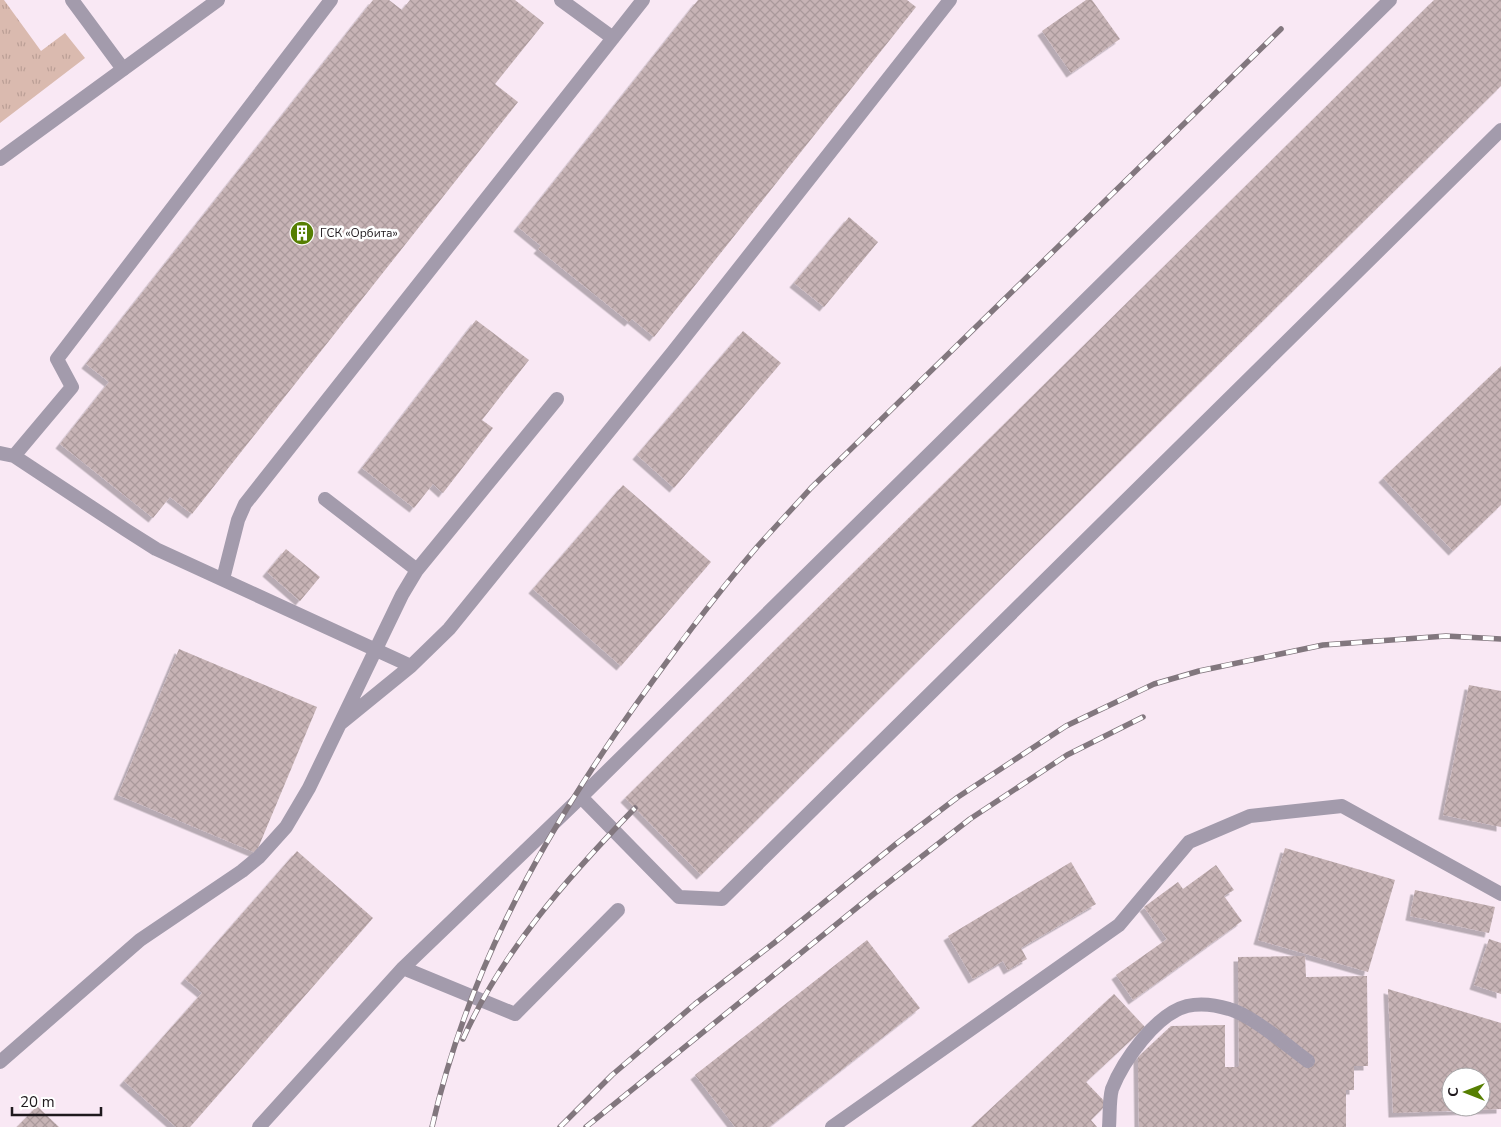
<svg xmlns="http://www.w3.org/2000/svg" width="1501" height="1127" font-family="'Nunito Sans',sans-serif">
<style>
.grass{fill:url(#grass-tufts)}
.building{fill:url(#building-cross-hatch);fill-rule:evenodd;filter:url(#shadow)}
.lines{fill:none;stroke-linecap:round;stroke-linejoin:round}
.service{stroke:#a39bac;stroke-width:14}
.minor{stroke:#a39bac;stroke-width:14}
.rail-casing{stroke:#82777e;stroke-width:5.5}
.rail{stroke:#fff;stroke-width:4;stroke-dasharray:11;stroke-linecap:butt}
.labels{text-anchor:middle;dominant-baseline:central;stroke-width:5;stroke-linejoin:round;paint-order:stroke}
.poi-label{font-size:12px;fill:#1f191d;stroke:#fff;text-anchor:start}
</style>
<defs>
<pattern id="grass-tufts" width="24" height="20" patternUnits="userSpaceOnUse" patternTransform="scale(1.25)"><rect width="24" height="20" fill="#dabaaf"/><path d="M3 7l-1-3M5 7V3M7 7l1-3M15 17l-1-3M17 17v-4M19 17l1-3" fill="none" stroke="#bb9f96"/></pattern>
<pattern id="building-cross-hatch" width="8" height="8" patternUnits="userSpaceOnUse" patternTransform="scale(1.25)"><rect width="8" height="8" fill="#c7b3b5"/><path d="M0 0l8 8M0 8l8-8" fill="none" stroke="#aa999b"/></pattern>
<filter id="shadow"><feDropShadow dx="-4.5" dy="4.5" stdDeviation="0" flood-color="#0004"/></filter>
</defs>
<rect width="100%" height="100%" fill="#f9e8f4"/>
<path class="grass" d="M 0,0 L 4,0 L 41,51 L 65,33 L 85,58 L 0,123 Z"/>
<path class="building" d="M 373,0 L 389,0 L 402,10 L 410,0 L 515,0 L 544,23 L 495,84 L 518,102 L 192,514 L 170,497 L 153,518 L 60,444 L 109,382 L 86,364 Z
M 698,0 L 907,0 L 916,7 L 654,337 L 632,319 L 629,322 L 538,249 L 541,246 L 518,227 Z
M 1086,0 L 1092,0 L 1120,39 L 1071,73 L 1042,31 Z
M 1434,0 L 1501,0 L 1501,86 L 701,875 L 625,798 Z
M 849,217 L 878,242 L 824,307 L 794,283 Z
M 476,320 L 529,360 L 482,420 L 493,428 L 443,493 L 433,484 L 414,508 L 362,468 Z
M 743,331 L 781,363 L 674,488 L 637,455 Z
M 1501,366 L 1501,505 L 1453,551 L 1383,478 Z
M 623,485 L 711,562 L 621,666 L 533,589 Z
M 286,549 L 320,577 L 300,601 L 267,572 Z
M 179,649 L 317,707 L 256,853 L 118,795 Z
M 1469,685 L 1501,691 L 1501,827 L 1443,815 Z
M 1285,848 L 1395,880 L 1368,972 L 1258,940 Z
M 297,851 L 373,918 L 190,1127 L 176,1127 L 124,1081 L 202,993 L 185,979 Z
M 1071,862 L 1096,904 L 1021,948 L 1027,959 L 1008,970 L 1003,961 L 973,979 L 948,936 Z
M 1216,865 L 1234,890 L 1224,896 L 1242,921 L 1133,1000 L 1116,975 L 1167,939 L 1144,907 L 1178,882 L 1183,889 Z
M 1415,890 L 1495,907 L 1489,933 L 1410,916 Z
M 1489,939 L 1501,943 L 1501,994 L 1474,985 Z
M 867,940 L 920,1008 L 769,1127 L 735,1127 L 695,1075 Z
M 1305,956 L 1306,977 L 1367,976 L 1368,1066 L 1354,1066 L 1354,1090 L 1346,1090 L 1346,1127 L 1139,1127 L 1138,1057 L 1171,1026 L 1225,1025 L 1225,1067 L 1239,1067 L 1238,957 Z
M 1388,989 L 1501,1023 L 1501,1109 L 1393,1113 ZM 1451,1077 L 1481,1077 L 1481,1107 L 1451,1107 Z
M 1114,994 L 1145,1027 L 1086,1082 L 1107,1104 L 1091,1120 L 1097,1127 L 971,1127 Z
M 37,1106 L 59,1127 L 17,1127 Z"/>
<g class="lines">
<path class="service" d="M 72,0 L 123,69
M 561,0 L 613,38
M 1390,0 L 581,797 L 679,897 L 722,899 L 1501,130
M 0,453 L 14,456 L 126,530 L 156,549 L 411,666
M 14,456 L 72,387 L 57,359 L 331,0
M 325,499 L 417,570
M 223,579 L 238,520 L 245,504 L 643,0
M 341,723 L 411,666 L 449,629 L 673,352 L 950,0
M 403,968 L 515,1014 L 618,910
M 0,1062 L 140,940 L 242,871 L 259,857 L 286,827 L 309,788 L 402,595 L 417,570 L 557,399
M 259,1127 L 403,968 L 581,797
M 832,1127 L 1119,925 L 1189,842 L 1250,816 L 1342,806 L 1501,894
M 1109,1127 C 1110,1115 1109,1100 1112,1089 C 1123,1061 1156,1014 1187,1006 C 1200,1003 1216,1005 1229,1009 C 1250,1014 1289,1047 1308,1061"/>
<path class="minor" d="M 0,159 L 218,0"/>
<g class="rail-casing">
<path id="rail" d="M 463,1039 C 503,950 568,877 635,808
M 432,1127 C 466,979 533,854 618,730 C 662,667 707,605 757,547 C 775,527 793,508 811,488 L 1281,29
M 560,1127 L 612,1075 L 695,1004 L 774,943 L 896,844 L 958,797 L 1066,726 L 1154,684 L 1199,671 L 1323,645 L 1446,636 L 1501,639
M 586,1127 L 875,893 L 970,819 L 1067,755 L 1143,717"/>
</g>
<use href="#rail" class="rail"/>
</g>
<defs>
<g id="building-disc" transform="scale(1.25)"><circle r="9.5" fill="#567f02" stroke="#fff"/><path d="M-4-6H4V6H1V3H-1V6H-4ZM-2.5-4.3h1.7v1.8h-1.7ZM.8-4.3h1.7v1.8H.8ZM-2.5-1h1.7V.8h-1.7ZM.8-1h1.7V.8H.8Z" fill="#fff"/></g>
</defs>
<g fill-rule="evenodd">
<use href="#building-disc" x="302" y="233"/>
</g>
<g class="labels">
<g class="poi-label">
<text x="320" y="233">ГСК «Орбита»</text>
</g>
</g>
<g transform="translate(1466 1092) rotate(270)"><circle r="24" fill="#ffffff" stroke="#a5a3a5"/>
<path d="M0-4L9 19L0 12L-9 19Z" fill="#567f02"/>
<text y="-8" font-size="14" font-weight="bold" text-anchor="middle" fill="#1f191d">С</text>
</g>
<path d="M12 1107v8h89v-8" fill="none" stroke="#1f191d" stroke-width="2.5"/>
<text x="20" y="1107" font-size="15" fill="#1f191d" stroke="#ffffff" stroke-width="4" paint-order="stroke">20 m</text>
</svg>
